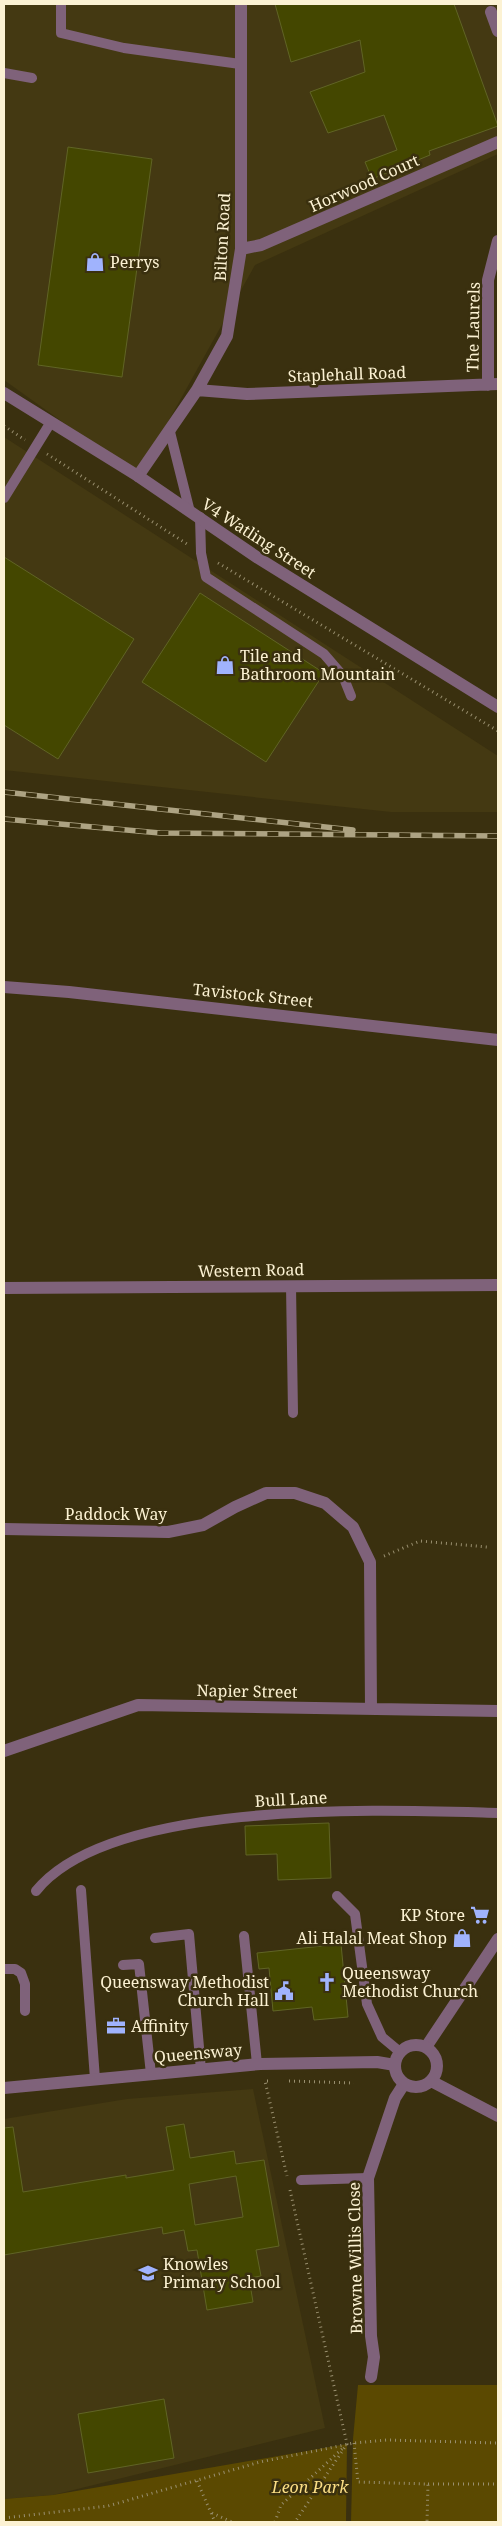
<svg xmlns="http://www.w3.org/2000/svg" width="502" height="2526" font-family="'Noto Serif',serif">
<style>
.built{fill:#443912}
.green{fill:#5b4901}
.building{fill:#444700;stroke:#606425;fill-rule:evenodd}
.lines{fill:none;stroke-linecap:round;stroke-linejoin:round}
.path{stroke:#998f6f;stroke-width:3;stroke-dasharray:1 4;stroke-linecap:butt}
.service{stroke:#7f627a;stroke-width:10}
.minor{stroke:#7f627a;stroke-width:12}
.tertiary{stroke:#7f627a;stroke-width:12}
.rail-casing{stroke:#ada383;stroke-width:5.5}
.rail{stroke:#3a300f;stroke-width:4;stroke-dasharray:11;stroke-linecap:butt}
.labels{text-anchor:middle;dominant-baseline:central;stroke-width:5;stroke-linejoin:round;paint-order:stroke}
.street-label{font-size:16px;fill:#fcf2d3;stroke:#3a300f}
.poi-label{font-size:16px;fill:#fcf2d3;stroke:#3a300f;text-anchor:start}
.park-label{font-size:16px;font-style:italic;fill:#fbde85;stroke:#3a300f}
</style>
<rect width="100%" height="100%" fill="#3a300f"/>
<path class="built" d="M 4,4 L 498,4 L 498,154 L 255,265 L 138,476 L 4,380 Z
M 4,437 L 498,756 L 498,812 L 391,812 L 4,770 Z
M 253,2089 L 325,2428 L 53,2495 L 4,2499 L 4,2119 L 127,2099 Z"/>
<path class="green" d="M 358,2385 L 498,2385 L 498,2522 L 351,2522 L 353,2439 Z
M 347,2444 L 346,2522 L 4,2522 L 4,2499 L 53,2495 Z"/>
<path class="building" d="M 275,4 L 454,4 L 498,126 L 429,151 L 430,155 L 372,179 L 365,162 L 397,150 L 384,115 L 328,133 L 310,92 L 365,72 L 360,40 L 291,62 Z
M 68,147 L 152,159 L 122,377 L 38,365 Z
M 4,557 L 134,639 L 58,759 L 4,725 Z
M 200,593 L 324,673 L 266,762 L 142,682 Z
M 329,1823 L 331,1878 L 278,1880 L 277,1854 L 246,1855 L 245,1826 Z
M 341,1944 L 348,2017 L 314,2020 L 312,2007 L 273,2011 L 269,1968 L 259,1969 L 257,1953 Z
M 184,2124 L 190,2158 L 234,2151 L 236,2164 L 264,2160 L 279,2246 L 256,2250 L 261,2276 L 249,2278 L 253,2302 L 207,2310 L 197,2250 L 188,2251 L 184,2230 L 163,2234 L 162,2227 L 4,2255 L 4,2128 L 13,2127 L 23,2192 L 126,2175 L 126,2178 L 174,2170 L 166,2127 ZM 236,2176 L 243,2217 L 195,2225 L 189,2184 Z
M 164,2399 L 174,2458 L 88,2473 L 78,2414 Z"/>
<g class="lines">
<path class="path" d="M 4,426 L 25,440
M 47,454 L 187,544
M 218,563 L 498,731
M 384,1556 L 420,1541 L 487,1547
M 268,2081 L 265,2081 L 287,2176
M 289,2081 L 354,2083
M 290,2190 L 347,2444 L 295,2522
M 354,2443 L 358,2482 L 428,2484 L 427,2522
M 197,2481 L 215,2522
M 428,2484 L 498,2484
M 212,2513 L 232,2522
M 4,2518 L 108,2506 L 260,2462 L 354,2443 L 387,2440 L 498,2443
M 275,2522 L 281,2505 L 343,2448"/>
<path class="service" d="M 61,4 L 61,33 L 124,48 L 240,64
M 4,73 L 32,78
M 170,432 L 190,512
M 4,498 L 51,422
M 200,517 L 201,553 L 206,577 L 324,654 L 343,676 L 351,696
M 291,1286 L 293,1413
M 81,1890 L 95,2079
M 36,1891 C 111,1798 385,1810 498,1813
M 337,1896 L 355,1914 L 367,2004 L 382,2037 L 400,2052
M 244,1936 L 257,2064
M 155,1938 L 189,1934 L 201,2070
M 123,1965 L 139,1964 L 151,2074
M 4,1969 L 15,1969 L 21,1973 L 25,1984 L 25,2011
M 301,2180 L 368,2178"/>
<path class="minor" d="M 491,12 L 498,31
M 241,249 L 261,245 L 498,142
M 488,385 L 488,280 L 498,241
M 197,390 L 247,394 L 498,384
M 138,476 L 197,390 L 227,336 L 241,249 L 241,4
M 4,987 L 69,992 L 498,1040
M 4,1288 L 498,1285
M 4,1529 L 168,1532 L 203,1525 L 235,1507 L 266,1493 L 295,1493 L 325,1503 L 353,1527 L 370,1562 L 371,1709
M 4,1751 L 138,1705 L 498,1711
M 426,2047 L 498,1939
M 371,2377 L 374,2357 L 371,2336 L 368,2178 L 395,2098 L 404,2084"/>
<path class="tertiary" d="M 4,393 L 138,476 L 258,558 L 498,707
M395 2066a21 21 0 1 1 42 0a21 21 0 1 1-42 0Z
M 431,2081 L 498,2116
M 4,2088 L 260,2064 L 377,2062 L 395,2065"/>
<g class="rail-casing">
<path id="rail" d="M 4,792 L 353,830
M 4,819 L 160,833 L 498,836"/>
</g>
<use href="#rail" class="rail"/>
</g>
<defs>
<g id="shop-bare" transform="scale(1.5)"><path d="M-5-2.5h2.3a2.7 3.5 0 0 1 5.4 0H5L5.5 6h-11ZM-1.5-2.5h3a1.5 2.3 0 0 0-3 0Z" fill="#a0b3fd" stroke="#3a300f" stroke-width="2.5" paint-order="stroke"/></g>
<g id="supermarket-bare" transform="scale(1.5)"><path d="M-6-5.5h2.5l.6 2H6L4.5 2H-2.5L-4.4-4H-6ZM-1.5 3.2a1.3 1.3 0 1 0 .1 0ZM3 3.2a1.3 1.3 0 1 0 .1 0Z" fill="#a0b3fd" stroke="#3a300f" stroke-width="2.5" paint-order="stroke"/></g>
<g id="church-bare" transform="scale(1.5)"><path d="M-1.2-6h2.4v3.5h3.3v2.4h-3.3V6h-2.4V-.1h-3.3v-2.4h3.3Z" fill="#a0b3fd" stroke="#3a300f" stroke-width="2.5" paint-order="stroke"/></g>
<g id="civic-bare" transform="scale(1.5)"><path d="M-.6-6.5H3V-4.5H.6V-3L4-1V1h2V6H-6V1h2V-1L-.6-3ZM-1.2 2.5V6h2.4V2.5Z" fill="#a0b3fd" stroke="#3a300f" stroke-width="2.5" paint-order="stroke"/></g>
<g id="office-bare" transform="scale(1.5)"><path d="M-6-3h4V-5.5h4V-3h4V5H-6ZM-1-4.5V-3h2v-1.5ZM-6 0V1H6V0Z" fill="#a0b3fd" stroke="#3a300f" stroke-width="2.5" paint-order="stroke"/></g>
<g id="school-bare" transform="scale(1.5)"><path d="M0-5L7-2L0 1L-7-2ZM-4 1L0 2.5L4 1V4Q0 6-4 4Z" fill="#a0b3fd" stroke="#3a300f" stroke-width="2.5" paint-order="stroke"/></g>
</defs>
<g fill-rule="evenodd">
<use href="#shop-bare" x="95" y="262"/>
<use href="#shop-bare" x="225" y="665"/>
<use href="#supermarket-bare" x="480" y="1915"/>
<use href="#shop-bare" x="462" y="1938"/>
<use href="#church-bare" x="327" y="1982"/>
<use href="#civic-bare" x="284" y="1991"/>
<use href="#office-bare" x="116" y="2026"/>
<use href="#school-bare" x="148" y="2273"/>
</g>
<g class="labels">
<g class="street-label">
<text transform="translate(364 183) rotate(-24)">Horwood Court</text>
<text transform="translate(222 237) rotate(-87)">Bilton Road</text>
<text transform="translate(473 327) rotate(-89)">The Laurels</text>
<text transform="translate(347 374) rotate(-2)">Staplehall Road</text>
<text transform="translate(259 538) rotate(33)">V4 Watling Street</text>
<text transform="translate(253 995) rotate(6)">Tavistock Street</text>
<text transform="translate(251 1270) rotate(-1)">Western Road</text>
<text x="116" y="1514">Paddock Way</text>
<text transform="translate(247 1691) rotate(1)">Napier Street</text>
<text transform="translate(291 1799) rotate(-3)">Bull Lane</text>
<text transform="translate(198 2053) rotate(-5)">Queensway</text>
<text transform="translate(355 2258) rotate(-91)">Browne Willis Close</text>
</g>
<g class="poi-label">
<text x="110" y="262">Perrys</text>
<text x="240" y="656">Tile and<tspan x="240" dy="18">Bathroom Mountain</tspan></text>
<text x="465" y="1915" text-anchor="end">KP Store</text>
<text x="447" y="1938" text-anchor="end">Ali Halal Meat Shop</text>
<text x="342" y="1973">Queensway<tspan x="342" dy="18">Methodist Church</tspan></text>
<text x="269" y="1982" text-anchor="end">Queensway Methodist<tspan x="269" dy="18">Church Hall</tspan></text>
<text x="131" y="2026">Affinity</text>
<text x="163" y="2264">Knowles<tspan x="163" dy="18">Primary School</tspan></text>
</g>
<g class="park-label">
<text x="310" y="2487">Leon Park</text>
</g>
</g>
<rect width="502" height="2526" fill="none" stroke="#fcf2d3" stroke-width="10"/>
</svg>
